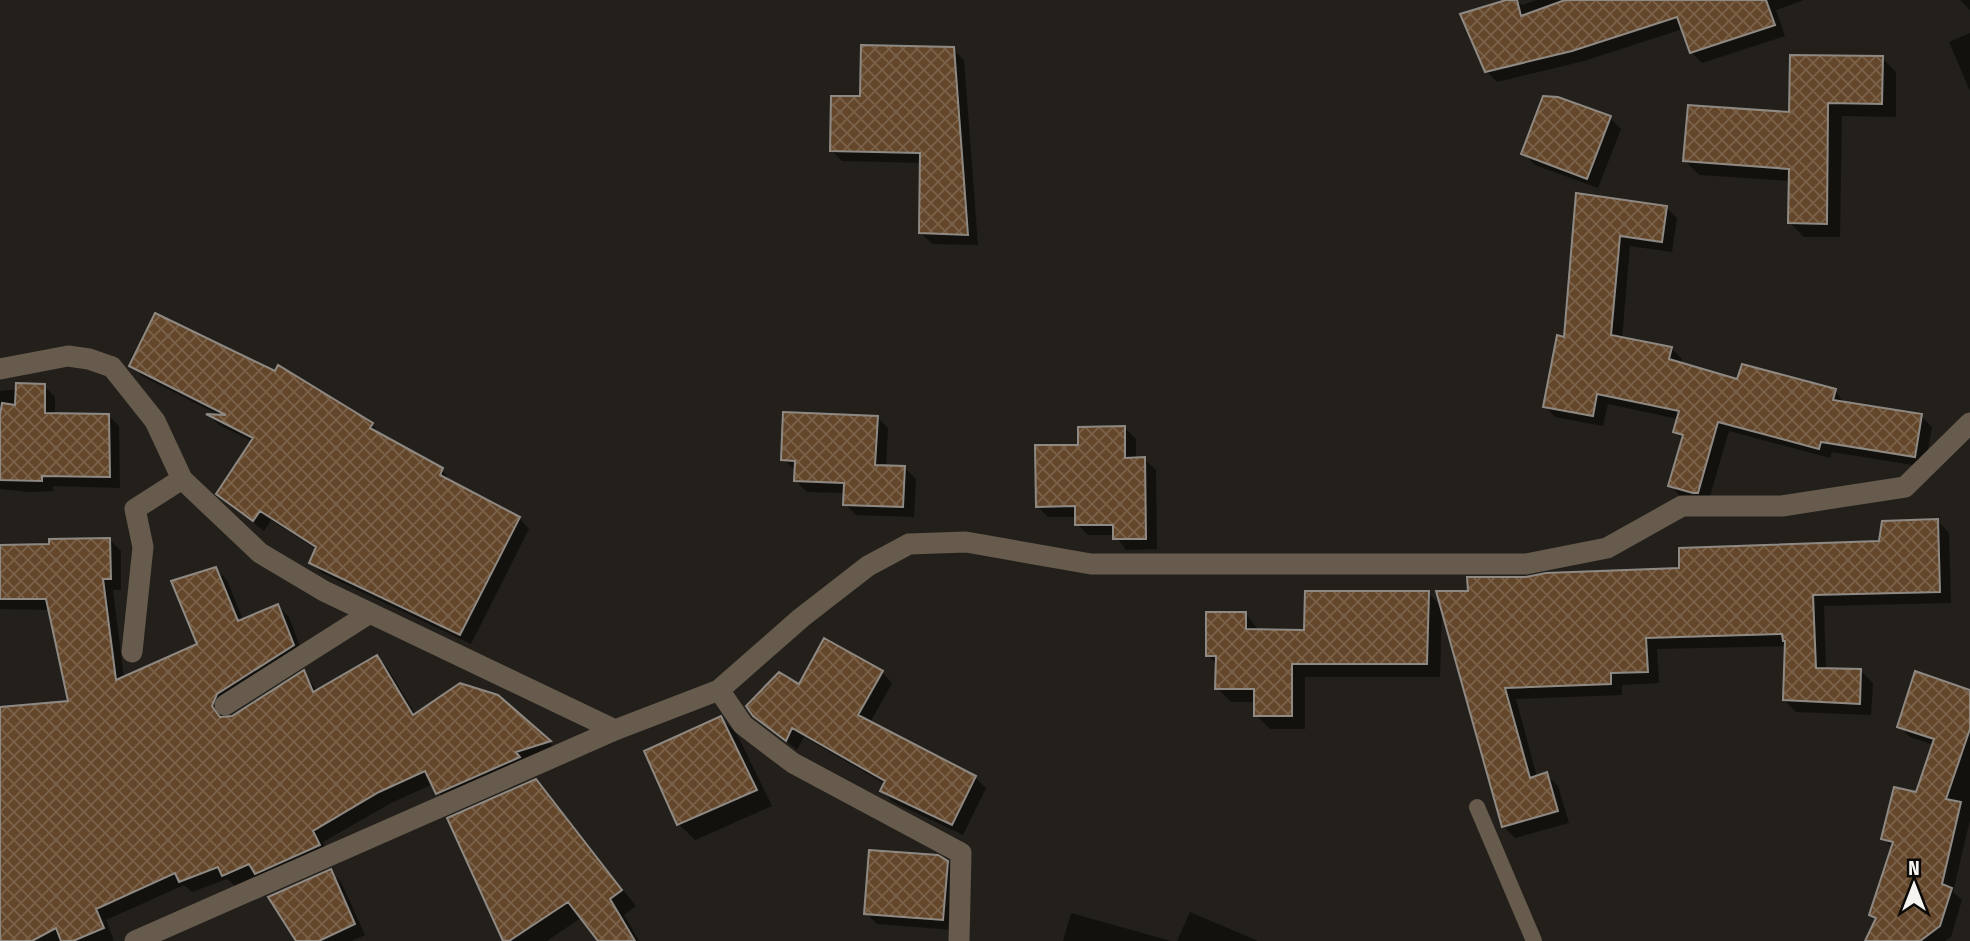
<svg xmlns="http://www.w3.org/2000/svg" width="1970" height="941" font-family="'Fira Sans Condensed',sans-serif">
<style>
.shadow{fill:#0007}
.building{fill:url(#building-cross-hatch);stroke:#8f8983;stroke-width:2}
.lines{fill:none;stroke-linecap:round;stroke-linejoin:round}
.lane{stroke:#665b4d;stroke-width:16}
.street{stroke:#665b4d;stroke-width:21}
</style>
<defs>
<pattern id="building-cross-hatch" width="8" height="8" patternUnits="userSpaceOnUse" patternTransform="scale(1.75)"><rect width="8" height="8" fill="#64472b"/><path d="M0 0l8 8M0 8l8-8" fill="none" stroke="#7b624a"/></pattern>
</defs>
<rect width="100%" height="100%" fill="#23201b"/>
<path class="shadow" d="M 1512,0 L 1522,5 L 1537,0 L 1804,0 L 1776,10 L 1785,36 L 1702,63 L 1691,52 L 1683,29 L 1584,61 L 1497,82 L 1486,71 Z
M 1960,0 L 1970,0 L 1970,10 Z
M 1970,33 L 1970,91 L 1949,42 Z
M 953,49 L 964,60 L 978,245 L 932,244 L 921,233 L 922,163 L 842,161 L 831,150 L 862,98 Z
M 1882,58 L 1896,72 L 1896,117 L 1842,116 L 1840,237 L 1804,237 L 1789,222 L 1790,181 L 1699,175 L 1685,161 L 1791,114 Z
M 1610,118 L 1621,129 L 1598,188 L 1535,165 L 1524,154 Z
M 1578,195 L 1666,207 L 1677,218 L 1672,252 L 1630,246 L 1622,339 L 1671,348 L 1682,359 L 1681,365 L 1738,381 L 1835,390 L 1845,404 L 1921,416 L 1932,427 L 1925,467 L 1832,452 L 1830,458 L 1729,431 L 1708,503 L 1680,496 L 1670,485 L 1683,440 L 1674,431 L 1678,419 L 1608,404 L 1603,426 L 1555,417 L 1545,406 L 1566,339 Z
M 131,366 L 276,373 L 279,368 L 372,424 L 382,437 L 442,470 L 452,483 L 519,518 L 529,529 L 471,644 L 322,573 L 311,562 L 316,549 L 271,520 L 264,531 L 229,504 L 219,493 L 252,441 L 219,425 L 210,416 L 221,416 L 142,376 Z
M 44,386 L 55,397 L 55,415 L 108,415 L 119,426 L 120,488 L 53,486 L 53,491 L 29,492 L 0,489 L 0,391 Z
M 877,417 L 888,428 L 886,467 L 905,468 L 916,479 L 914,517 L 856,515 L 845,504 L 845,493 L 807,492 L 796,481 L 796,471 L 783,459 Z
M 1125,428 L 1136,439 L 1136,459 L 1144,459 L 1156,470 L 1157,549 L 1126,550 L 1115,535 L 1088,535 L 1077,524 L 1077,517 L 1048,517 L 1037,506 L 1079,446 Z
M 1938,521 L 1949,533 L 1951,603 L 1824,606 L 1826,670 L 1861,671 L 1873,683 L 1871,715 L 1796,712 L 1784,700 L 1787,646 L 1657,649 L 1659,683 L 1622,685 L 1622,695 L 1516,699 L 1537,777 L 1546,774 L 1558,786 L 1569,823 L 1515,838 L 1503,826 L 1442,610 L 1440,677 L 1305,677 L 1305,729 L 1270,729 L 1256,715 L 1256,702 L 1231,702 L 1217,688 L 1217,665 L 1208,655 L 1246,614 L 1259,631 L 1306,632 L 1428,593 L 1442,607 L 1469,593 L 1526,579 L 1681,570 L 1881,542 Z
M 110,540 L 121,551 L 121,590 L 113,590 L 124,678 L 199,645 L 216,569 L 227,580 L 243,620 L 278,606 L 289,617 L 304,657 L 228,705 L 222,718 L 233,718 L 304,673 L 318,692 L 377,657 L 388,669 L 416,715 L 497,696 L 560,752 L 448,805 L 433,784 L 391,803 L 323,842 L 330,857 L 235,886 L 227,879 L 192,892 L 184,885 L 106,920 L 114,940 L 111,941 L 0,941 L 0,709 L 70,703 L 50,610 L 0,609 L 0,547 Z
M 882,672 L 892,683 L 870,723 L 975,777 L 986,788 L 963,835 L 893,802 L 882,791 L 885,784 L 804,737 L 797,750 L 754,715 L 799,686 Z
M 1970,692 L 1970,820 L 1953,892 L 1962,900 L 1951,937 L 1945,941 L 1867,941 L 1877,920 L 1871,914 L 1893,848 L 1883,838 L 1917,794 L 1934,745 L 1910,737 L 1899,726 Z
M 721,718 L 737,734 L 772,806 L 695,840 L 679,824 Z
M 536,781 L 636,906 L 624,915 L 639,941 L 601,941 L 582,917 L 547,941 L 505,941 Z
M 947,862 L 958,873 L 953,930 L 877,924 L 866,913 Z
M 330,871 L 341,882 L 365,935 L 352,941 L 298,941 Z
M 1190,912 L 1258,941 L 1177,941 Z
M 1071,913 L 1171,941 L 1063,941 Z"/>
<path class="building" d="M 1506,0 L 1517,0 L 1521,16 L 1565,0 L 1766,0 L 1775,25 L 1690,53 L 1677,17 L 1572,51 L 1485,72 L 1460,14 Z
M 861,45 L 954,47 L 968,235 L 919,233 L 920,153 L 830,151 L 831,96 L 860,96 Z
M 1790,55 L 1883,56 L 1882,104 L 1828,103 L 1827,224 L 1788,223 L 1789,169 L 1683,161 L 1688,105 L 1789,112 Z
M 1543,96 L 1558,97 L 1611,116 L 1587,179 L 1521,154 Z
M 1576,193 L 1667,206 L 1662,242 L 1620,236 L 1611,335 L 1672,347 L 1669,359 L 1737,379 L 1742,364 L 1836,389 L 1833,400 L 1922,414 L 1915,457 L 1821,442 L 1819,449 L 1718,422 L 1698,493 L 1693,493 L 1668,486 L 1683,435 L 1673,432 L 1679,411 L 1597,394 L 1593,416 L 1543,407 L 1557,335 L 1564,337 Z
M 155,313 L 275,371 L 278,365 L 373,423 L 370,428 L 443,468 L 440,475 L 520,517 L 460,635 L 309,563 L 316,547 L 260,511 L 253,521 L 216,494 L 253,438 L 206,414 L 226,415 L 129,366 Z
M 16,383 L 45,384 L 45,413 L 109,414 L 110,477 L 42,476 L 42,481 L 0,480 L 0,415 L 2,403 L 15,405 Z
M 783,412 L 878,416 L 875,465 L 905,466 L 903,507 L 843,505 L 844,483 L 794,481 L 795,461 L 781,460 Z
M 1125,426 L 1125,458 L 1145,457 L 1146,539 L 1113,539 L 1113,525 L 1075,525 L 1075,506 L 1036,507 L 1035,445 L 1078,445 L 1078,427 Z
M 1938,519 L 1940,592 L 1813,595 L 1816,668 L 1861,669 L 1860,704 L 1783,700 L 1785,641 L 1783,641 L 1782,634 L 1646,638 L 1648,672 L 1611,673 L 1611,684 L 1505,688 L 1530,778 L 1547,772 L 1558,811 L 1502,827 L 1436,591 L 1468,591 L 1467,577 L 1526,577 L 1546,573 L 1679,568 L 1679,548 L 1879,541 L 1882,521 Z
M 110,538 L 111,579 L 103,579 L 116,680 L 197,644 L 171,581 L 216,567 L 238,621 L 278,604 L 294,645 L 217,694 L 212,706 L 220,717 L 232,716 L 304,670 L 313,692 L 377,655 L 413,715 L 460,683 L 498,695 L 551,741 L 516,752 L 520,757 L 436,794 L 425,771 L 379,792 L 313,831 L 320,845 L 255,874 L 249,864 L 222,876 L 218,867 L 179,882 L 175,873 L 96,909 L 104,928 L 73,941 L 61,941 L 56,928 L 32,941 L 0,941 L 0,707 L 68,701 L 46,599 L 0,599 L 0,545 L 49,544 L 49,539 Z
M 1305,591 L 1429,591 L 1427,664 L 1292,664 L 1292,716 L 1254,716 L 1254,689 L 1215,689 L 1216,656 L 1206,656 L 1206,612 L 1246,612 L 1246,629 L 1304,630 Z
M 824,638 L 883,671 L 858,715 L 976,776 L 952,825 L 880,791 L 885,781 L 792,728 L 786,741 L 753,716 L 746,706 L 779,672 L 799,684 Z
M 1915,671 L 1970,690 L 1970,729 L 1946,799 L 1961,802 L 1942,884 L 1952,888 L 1940,926 L 1920,941 L 1865,941 L 1876,918 L 1869,915 L 1893,842 L 1881,839 L 1894,787 L 1916,792 L 1934,739 L 1897,727 Z
M 721,716 L 757,790 L 677,825 L 644,751 Z
M 536,779 L 622,890 L 610,899 L 635,941 L 598,941 L 568,902 L 509,941 L 503,941 L 447,818 Z
M 869,850 L 938,855 L 948,861 L 943,920 L 864,914 Z
M 331,869 L 355,924 L 319,941 L 296,941 L 268,897 Z"/>
<g class="lines">
<path class="lane" d="M 1477,807 L 1534,941"/>
<path class="street" d="M 0,369 L 68,356 L 89,359 L 112,367 L 155,421 L 182,479 L 260,553 L 324,591 L 615,730
M 132,652 L 143,547 L 135,509 L 182,479
M 719,690 L 743,725 L 793,763 L 961,853 L 959,941
M 225,705 L 370,613
M 135,941 L 615,730 L 719,690 L 801,618 L 868,566 L 909,544 L 966,542 L 1091,564 L 1526,564 L 1607,548 L 1682,506 L 1782,506 L 1905,487 L 1970,423"/>
</g>
<g transform="translate(1914 885)" stroke="#0b0a08" stroke-width="5" paint-order="stroke">
<path d="M0-5L12 26L0 18L-12 26Z" fill="#f6f4f0"/>
<text y="-10" font-size="19" font-weight="bold" text-anchor="middle" fill="#f6f4f0">N</text>
</g>
</svg>
